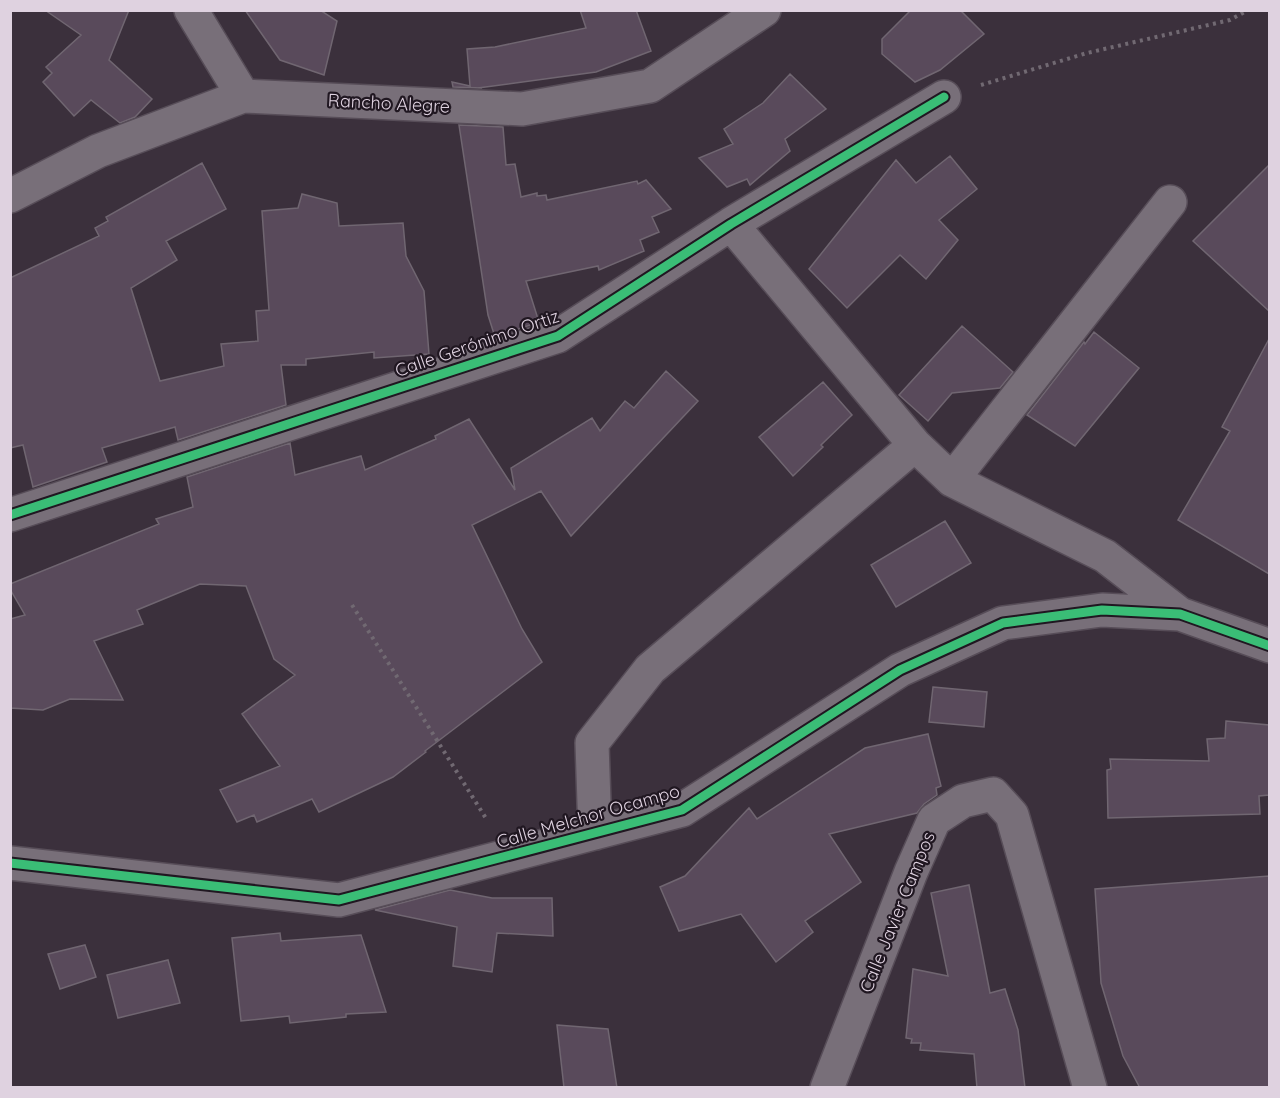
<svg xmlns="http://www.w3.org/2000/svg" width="1280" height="1098" font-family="Quicksand,sans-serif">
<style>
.building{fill:#594a5b;stroke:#706671;stroke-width:1.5}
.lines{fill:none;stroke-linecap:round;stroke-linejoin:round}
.street-casing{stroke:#574d58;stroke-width:36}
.path{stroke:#716972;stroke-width:4;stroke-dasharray:3 4.5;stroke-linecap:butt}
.street{stroke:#786f79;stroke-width:33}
.cycleway-casing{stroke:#201721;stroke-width:13}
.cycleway{stroke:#3abd76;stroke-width:9}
.labels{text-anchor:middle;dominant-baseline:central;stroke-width:4.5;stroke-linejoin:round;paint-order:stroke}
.street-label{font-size:18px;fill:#dfd2e0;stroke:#201721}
</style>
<rect width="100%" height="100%" fill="#3b303c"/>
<path class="building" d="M 45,10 L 129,10 L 109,60 L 152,99 L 135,117 L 120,123 L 91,100 L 74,116 L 43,82 L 52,73 L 46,67 L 81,35 Z
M 245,10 L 320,10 L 337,21 L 324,75 L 280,60 Z
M 580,10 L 636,10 L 651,51 L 596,72 L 478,88 L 482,88 L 453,87 L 452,82 L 470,86 L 467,49 L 495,47 L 586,28 Z
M 911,10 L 960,10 L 984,34 L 940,70 L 915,82 L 882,54 L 882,39 Z
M 790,74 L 826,109 L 785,139 L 790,151 L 750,185 L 747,179 L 727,187 L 699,158 L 733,144 L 724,129 L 763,103 Z
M 459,125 L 503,127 L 506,165 L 515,164 L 521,197 L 537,193 L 537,196 L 546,195 L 547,200 L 637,181 L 638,184 L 646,180 L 671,209 L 652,217 L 659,232 L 640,240 L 644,251 L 599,270 L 598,266 L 526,281 L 539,322 L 495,337 L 488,315 Z
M 950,156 L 977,189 L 939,220 L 958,240 L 926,279 L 900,255 L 847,308 L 809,269 L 896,160 L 916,183 Z
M 202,163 L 226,209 L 166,241 L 177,260 L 131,288 L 160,381 L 224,366 L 221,344 L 258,341 L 256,311 L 269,310 L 262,211 L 298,208 L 302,194 L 337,203 L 339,226 L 403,223 L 406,256 L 424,291 L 429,354 L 374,358 L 374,352 L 306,359 L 306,365 L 281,365 L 286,405 L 178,440 L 175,427 L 102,448 L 107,462 L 33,487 L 23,445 L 10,448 L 10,278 L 99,236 L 95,228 L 108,221 L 106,217 Z
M 1269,165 L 1269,311 L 1193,241 Z
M 962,326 L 1013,372 L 1000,388 L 952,393 L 928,421 L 899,395 Z
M 1094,332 L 1139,368 L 1075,446 L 1027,415 L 1084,342 L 1085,344 Z
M 1269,339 L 1269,574 L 1178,520 L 1230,431 L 1222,427 Z
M 666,371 L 698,401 L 571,536 L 541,491 L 472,525 L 522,629 L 542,662 L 425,751 L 426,752 L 393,777 L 319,812 L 312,799 L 257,822 L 254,815 L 237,822 L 220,790 L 280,766 L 242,714 L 295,675 L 274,659 L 246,586 L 200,584 L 137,610 L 143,624 L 94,641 L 123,700 L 70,699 L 43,710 L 10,708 L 10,619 L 25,615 L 10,589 L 10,584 L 159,524 L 156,519 L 193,507 L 187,477 L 290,443 L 295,475 L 361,456 L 365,470 L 436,439 L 435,436 L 469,419 L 515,490 L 511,468 L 592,418 L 600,431 L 625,401 L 634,408 Z
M 823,382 L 852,415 L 821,445 L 823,447 L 793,476 L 759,437 Z
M 945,521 L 971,563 L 896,607 L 871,565 Z
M 933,687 L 987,692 L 984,727 L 929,722 Z
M 1226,721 L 1269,725 L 1269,795 L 1259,796 L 1260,814 L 1108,818 L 1107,770 L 1111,769 L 1110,759 L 1209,761 L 1207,739 L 1225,738 Z
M 928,734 L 941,786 L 936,788 L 937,795 L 924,804 L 917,813 L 829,834 L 861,882 L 805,921 L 813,932 L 776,962 L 741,914 L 679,931 L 660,887 L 685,876 L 749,808 L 757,819 L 865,748 Z
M 1269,876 L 1269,1088 L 1140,1088 L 1123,1056 L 1101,983 L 1095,889 Z
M 969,885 L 990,993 L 1005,989 L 1018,1030 L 1025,1088 L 977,1088 L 974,1054 L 920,1050 L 921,1043 L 911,1043 L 912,1039 L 906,1038 L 913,969 L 948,976 L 931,893 Z
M 450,890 L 492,898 L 552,898 L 553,936 L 497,933 L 492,972 L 453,966 L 457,927 L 375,910 Z
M 280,933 L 281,941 L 361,935 L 386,1012 L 346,1014 L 346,1017 L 290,1023 L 289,1016 L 241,1021 L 232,938 Z
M 85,945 L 96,977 L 60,989 L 48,954 Z
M 168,960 L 180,1003 L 118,1018 L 107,975 Z
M 557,1025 L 608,1029 L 617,1088 L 564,1088 Z"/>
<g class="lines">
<g class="street-casing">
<path id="street" d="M 191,10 L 243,96
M 10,196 L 98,151 L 243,96 L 522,109 L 650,86 L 764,10
M 731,224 L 915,445 L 952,480 L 1105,556 L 1180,614
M 952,480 L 1170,202
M 10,515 L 558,336 L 731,224 L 944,97
M 595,833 L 592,743 L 650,669 L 915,445
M 10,863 L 339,900 L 682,810 L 900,670 L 1003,623 L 1102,610 L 1180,614 L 1270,646
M 827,1088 L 911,872 L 934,820 L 963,801 L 993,794 L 1012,815 L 1090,1088"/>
</g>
<path class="path" d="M 981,85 L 1087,53 L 1230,20 L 1248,10
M 352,605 L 487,820"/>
<use href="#street" class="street"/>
<g class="cycleway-casing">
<path id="cycleway" d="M 10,515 L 558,336 L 731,224 L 944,97
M 10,863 L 339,900 L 682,810 L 900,670 L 1003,623 L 1102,610 L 1180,614 L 1270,646"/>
</g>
<use href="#cycleway" class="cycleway"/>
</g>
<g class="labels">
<g class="street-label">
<text transform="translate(389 103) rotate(3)">Rancho Alegre</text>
<text transform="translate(477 343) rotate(-19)">Calle Gerónimo Ortiz</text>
<text transform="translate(588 816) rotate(-16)">Calle Melchor Ocampo</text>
<text transform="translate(897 912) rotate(-68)">Calle Javier Campos</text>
</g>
</g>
<rect width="1280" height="1098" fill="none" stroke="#dfd2e0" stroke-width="24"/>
</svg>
